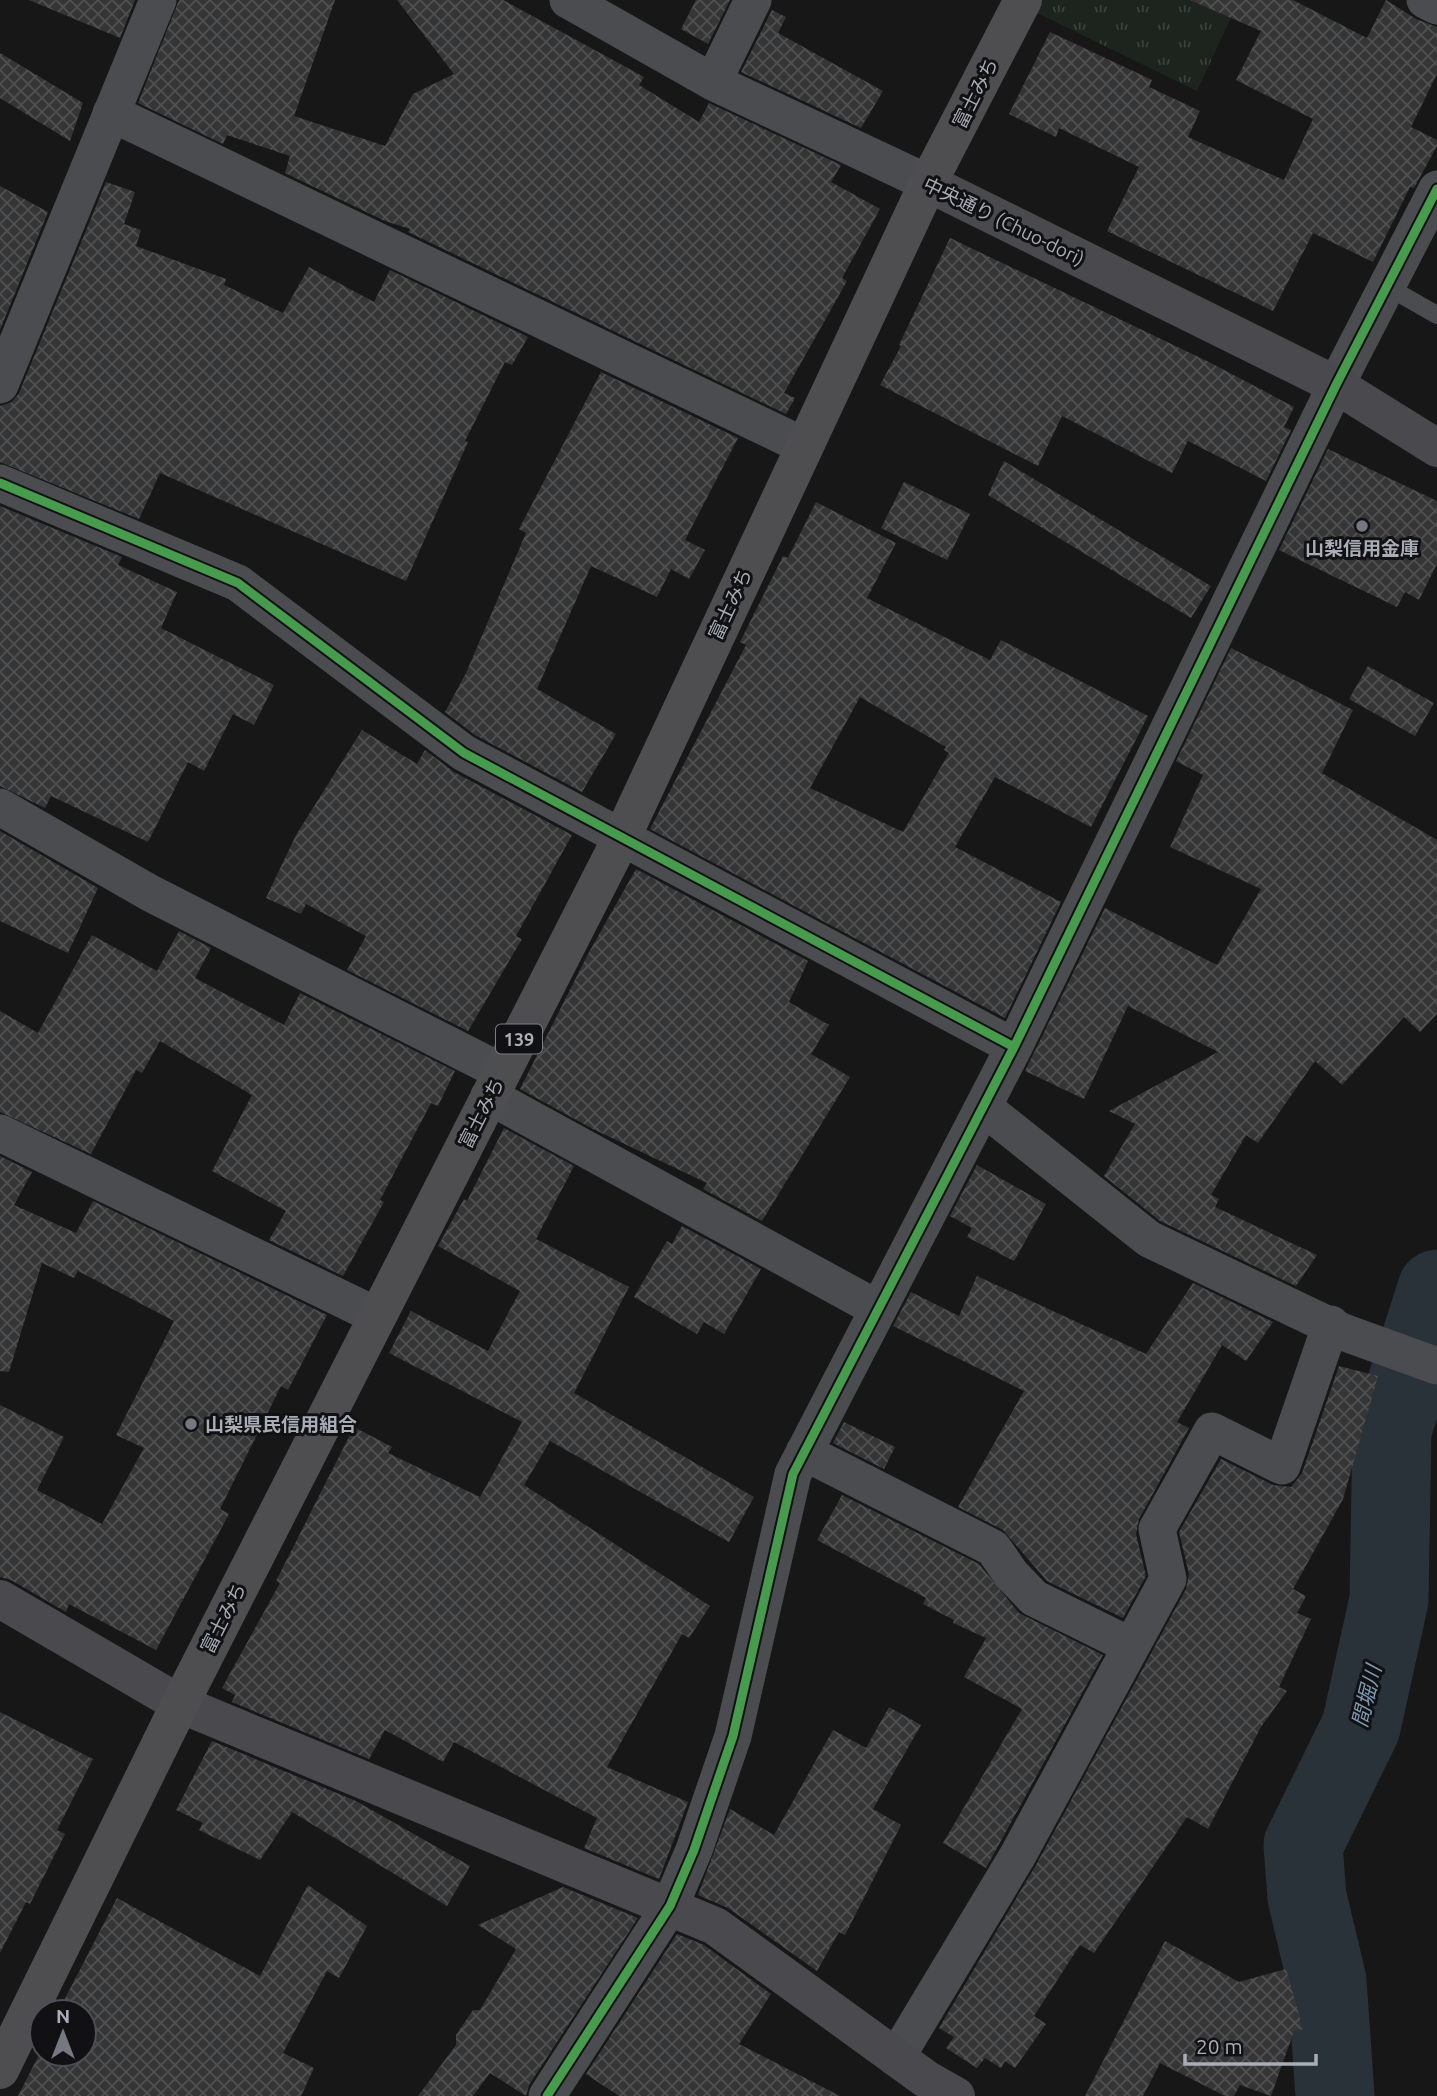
<svg xmlns="http://www.w3.org/2000/svg" width="1437" height="2096" font-family="Ubuntu,'Noto Sans JP',sans-serif">
<style>
.grass{fill:url(#grass-tufts)}
.lines{fill:none;stroke-linecap:round;stroke-linejoin:round}
.river{stroke:#2a3239;stroke-width:79}
.building{fill:url(#building-cross-hatch);fill-rule:evenodd}
.lane{stroke:#4b4c50;stroke-width:18}
.street{stroke:#4b4c50;stroke-width:37}
.secondary{stroke:#4a4a4e;stroke-width:38}
.highway{stroke:#4e4e51;stroke-width:38}
.cycleway-casing{stroke:#111113;stroke-width:13}
.cycleway{stroke:#469c4c;stroke-width:9}
.poi-dot{fill:#757880;stroke:#111113;stroke-width:2.5}
.labels{text-anchor:middle;dominant-baseline:central;stroke-width:6;stroke-linejoin:round;paint-order:stroke}
.shield{fill:#111113;stroke:#7b7e86;stroke-width:2}
.shield-label{font-size:18px;font-weight:bold;fill:#a8adb8}
.street-label{font-size:19px;fill:#a8adb8;stroke:#111113}
.poi-label{font-size:19px;font-weight:bold;fill:#a8adb8;stroke:#111113}
.water-label{font-size:21px;font-style:italic;fill:#7f9bb3;stroke:#111113}
</style>
<defs>
<pattern id="grass-tufts" width="24" height="20" patternUnits="userSpaceOnUse" patternTransform="scale(1.75)"><rect width="24" height="20" fill="#1d241e"/><path d="M3 7l-1-3M5 7V3M7 7l1-3M15 17l-1-3M17 17v-4M19 17l1-3" fill="none" stroke="#3b413d"/></pattern>
<pattern id="building-cross-hatch" width="8" height="8" patternUnits="userSpaceOnUse" patternTransform="scale(1.75)"><rect width="8" height="8" fill="#353536"/><path d="M0 0l8 8M0 8l8-8" fill="none" stroke="#4f5051"/></pattern>
</defs>
<rect width="100%" height="100%" fill="#171717"/>
<path class="grass" d="M 1032,0 L 1239,0 L 1197,91 L 1027,8 Z"/>
<g class="lines">
<path class="river" d="M 1335,2096 L 1327,1981 L 1307,1897 L 1303,1845 L 1361,1727 L 1389,1600 L 1392,1430 L 1437,1289"/>
</g>
<path class="building" d="M 29,0 L 135,0 L 120,38 Z
M 179,0 L 335,0 L 294,116 L 385,146 L 413,94 L 454,74 L 397,0 L 503,0 L 644,77 L 639,85 L 699,122 L 709,103 L 841,165 L 831,182 L 880,209 L 842,278 L 847,281 L 784,393 L 795,398 L 786,414 L 408,232 L 410,229 L 385,221 L 285,173 L 290,156 L 227,135 L 223,144 L 138,103 Z
M 696,0 L 730,0 L 708,44 L 681,29 Z
M 1190,0 L 1293,0 L 1367,38 L 1386,0 L 1416,19 L 1437,27 L 1437,74 L 1411,127 L 1437,140 L 1437,146 L 1414,188 L 1410,187 L 1373,262 L 1313,233 L 1273,311 L 1107,231 L 1139,167 L 1059,128 L 1056,137 L 1009,114 L 1050,32 L 1152,80 L 1149,87 L 1200,111 L 1188,137 L 1284,180 L 1313,119 L 1236,80 L 1261,31 Z
M 772,10 L 786,17 L 778,33 L 883,91 L 861,128 L 741,72 Z
M 0,53 L 83,103 L 70,141 L 0,98 Z
M 106,182 L 135,192 L 124,224 L 141,230 L 136,246 L 226,279 L 224,285 L 283,313 L 309,267 L 374,302 L 390,270 L 528,337 L 512,365 L 505,362 L 465,441 L 468,442 L 406,581 L 160,473 L 139,519 L 0,462 L 0,406 L 12,402 L 19,393 Z
M 0,186 L 48,212 L 0,330 Z
M 950,238 L 1209,362 L 1294,407 L 1284,427 L 1291,430 L 1266,481 L 1188,441 L 1172,473 L 1062,416 L 1038,466 L 880,385 L 901,346 L 899,345 Z
M 601,372 L 738,438 L 685,540 L 705,550 L 689,579 L 671,569 L 657,597 L 591,566 L 537,689 L 616,734 L 582,792 L 475,735 L 445,712 L 466,673 L 526,533 L 519,529 Z
M 1328,449 L 1437,501 L 1437,564 L 1419,600 L 1405,592 L 1397,607 L 1279,550 Z
M 1004,461 L 1211,586 L 1191,618 L 988,495 Z
M 904,482 L 970,514 L 947,560 L 881,528 Z
M 816,502 L 896,543 L 867,598 L 990,660 L 1001,640 L 1148,716 L 1091,827 L 995,777 L 955,847 L 1061,902 L 1005,1018 L 650,829 L 746,645 L 740,642 L 783,556 L 788,558 ZM 860,697 L 946,747 L 944,750 L 949,753 L 903,832 L 810,788 Z
M 0,506 L 122,557 L 118,565 L 177,592 L 161,628 L 274,685 L 254,725 L 233,714 L 204,771 L 188,762 L 148,842 L 51,796 L 45,808 L 0,786 Z
M 1231,648 L 1353,710 L 1322,773 L 1437,840 L 1437,1014 L 1420,1032 L 1404,1017 L 1342,1085 L 1315,1061 L 1258,1143 L 1246,1135 L 1211,1195 L 1219,1199 L 1215,1207 L 1317,1255 L 1296,1286 L 1160,1221 L 1104,1176 L 1135,1124 L 1109,1111 L 1218,1052 L 1128,1006 L 1084,1099 L 1025,1071 L 1105,908 L 1217,965 L 1261,889 L 1170,847 L 1203,775 L 1176,761 Z
M 1368,666 L 1434,703 L 1415,736 L 1349,699 Z
M 362,730 L 417,764 L 425,750 L 454,772 L 572,835 L 516,936 L 522,939 L 468,1031 L 347,970 L 366,936 L 306,904 L 301,914 L 266,898 L 296,835 Z
M 0,831 L 98,888 L 68,953 L 0,921 Z
M 636,869 L 808,961 L 789,1002 L 829,1025 L 811,1054 L 850,1077 L 762,1221 L 703,1189 L 707,1183 L 593,1129 L 520,1089 L 588,954 Z
M 179,931 L 211,948 L 195,978 L 284,1025 L 300,993 L 455,1071 L 438,1106 L 431,1103 L 380,1200 L 384,1202 L 343,1276 L 269,1240 L 286,1211 L 212,1171 L 252,1095 L 160,1041 L 142,1073 L 136,1070 L 91,1154 L 0,1112 L 0,1011 L 38,1033 L 92,935 L 157,971 Z
M 504,1128 L 574,1166 L 536,1239 L 629,1287 L 574,1393 L 754,1497 L 729,1542 L 550,1441 L 524,1485 L 710,1606 L 689,1638 L 682,1634 L 607,1767 L 688,1802 L 659,1879 L 584,1848 L 597,1818 L 454,1742 L 443,1762 L 385,1730 L 369,1759 L 232,1702 L 235,1695 L 222,1688 L 280,1583 L 276,1581 L 354,1427 L 392,1447 L 388,1453 L 480,1497 L 522,1422 L 389,1353 L 411,1311 L 488,1351 L 520,1291 L 438,1246 L 464,1199 L 467,1201 Z
M 0,1156 L 32,1172 L 14,1205 L 76,1233 L 93,1201 L 327,1315 L 288,1390 L 281,1386 L 220,1509 L 229,1514 L 156,1650 L 69,1604 L 66,1612 L 11,1580 L 0,1577 L 0,1405 L 64,1437 L 37,1490 L 102,1524 L 144,1448 L 116,1435 L 174,1321 L 78,1271 L 74,1278 L 42,1263 L 9,1372 L 0,1371 Z
M 977,1165 L 1046,1204 L 1014,1261 L 967,1237 L 972,1228 L 950,1216 Z
M 682,1226 L 761,1269 L 724,1334 L 704,1322 L 697,1334 L 634,1297 L 667,1241 L 672,1244 Z
M 977,1276 L 1146,1354 L 1193,1283 L 1273,1322 L 1246,1361 L 1222,1345 L 1177,1422 L 1189,1428 L 1139,1519 L 1136,1534 L 1146,1576 L 1123,1618 L 1047,1581 L 1003,1530 L 958,1507 L 1024,1391 L 893,1326 L 911,1292 L 959,1316 Z
M 1339,1366 L 1378,1376 L 1343,1499 L 1293,1589 L 1306,1596 L 1297,1613 L 1311,1619 L 1279,1687 L 1287,1691 L 1261,1727 L 1208,1829 L 1187,1817 L 1094,1953 L 1080,1945 L 1034,2016 L 1046,2024 L 1015,2068 L 1005,2061 L 1001,2068 L 985,2058 L 977,2068 L 946,2048 L 954,2037 L 939,2028 L 1036,1865 L 1186,1589 L 1189,1574 L 1179,1532 L 1221,1459 L 1273,1485 L 1291,1487 L 1302,1473 Z
M 844,1422 L 895,1447 L 884,1469 L 833,1443 Z
M 842,1495 L 979,1564 L 1019,1613 L 1103,1655 L 986,1868 L 943,1843 L 1022,1709 L 964,1677 L 986,1638 L 953,1623 L 954,1620 L 923,1604 L 926,1598 L 817,1540 Z
M 889,1707 L 921,1725 L 873,1809 L 901,1825 L 845,1935 L 839,1932 L 817,1971 L 728,1908 L 698,1895 L 730,1809 L 774,1835 L 833,1730 L 866,1748 Z
M 0,1712 L 93,1759 L 57,1830 L 65,1834 L 30,1904 L 26,1902 L 0,1953 Z
M 212,1741 L 356,1801 L 470,1866 L 447,1906 L 292,1812 L 260,1860 L 199,1830 L 203,1823 L 176,1810 Z
M 308,1885 L 367,1926 L 339,1978 L 327,1971 L 283,2053 L 314,2068 L 301,2096 L 18,2096 L 42,2049 L 42,2054 L 84,2054 L 84,2012 L 58,2012 L 117,1898 L 260,1976 Z
M 563,1887 L 638,1918 L 529,2085 L 526,2096 L 490,2073 L 473,2096 L 418,2096 L 456,2045 L 456,2035 L 473,2010 L 480,2010 L 516,1949 L 478,1925 Z
M 677,1934 L 704,1945 L 771,1994 L 739,2044 L 840,2096 L 619,2096 L 586,2074 Z
M 1165,1941 L 1239,1982 L 1286,1969 L 1303,2029 L 1294,2031 L 1271,2096 L 1240,2085 L 1234,2096 L 1225,2096 L 1160,2063 L 1143,2096 L 1085,2096 Z"/>
<g class="lines">
<path class="lane" d="M 1388,287 L 1437,315"/>
<path class="street" d="M 568,0 L 713,82 L 928,183
M 1425,0 L 1437,6
M 713,82 L 753,0
M 111,113 L 804,446
M 0,385 L 158,0
M 0,483 L 238,583 L 464,753 L 1014,1047
M 0,807 L 150,893 L 502,1072
M 489,1096 L 878,1309
M 983,1107 L 1149,1239 L 1343,1332 L 1437,1366
M 0,1133 L 377,1316
M 804,1452 L 993,1548 L 1011,1574 L 1034,1598 L 1131,1646
M 896,2058 L 1018,1855 L 1168,1579 L 1157,1529 L 1212,1431 L 1282,1466 L 1331,1324
M 547,2096 L 670,1906 L 694,1850 L 733,1736 L 793,1474 L 1014,1047 L 1336,385 L 1437,189"/>
<path class="secondary" d="M 928,183 L 1336,385 L 1437,448
M 0,1599 L 180,1704 L 715,1926 L 926,2079 L 956,2096"/>
<path class="highway" d="M 0,2070 L 180,1704 L 622,837 L 928,183 L 1023,0"/>
<g class="cycleway-casing">
<path id="cycleway" d="M 0,483 L 238,583 L 464,753 L 1014,1047
M 547,2096 L 670,1906 L 694,1850 L 733,1736 L 793,1474 L 1014,1047 L 1336,385 L 1437,189"/>
</g>
<use href="#cycleway" class="cycleway"/>
</g>
<g class="poi-dot">
<circle cx="1362" cy="526" r="7"/>
<circle cx="191" cy="1424" r="7"/>
</g>
<g class="labels">
<rect class="shield" x="496" y="1024.5" width="46" height="29" rx="5"/>
<g class="shield-label">
<text x="519" y="1039">139</text>
</g>
<g class="street-label">
<text transform="translate(975 93) rotate(-63)">富士みち</text>
<text transform="translate(1004 221) rotate(26)">中央通り (Chuo-dori)</text>
<text transform="translate(730 604) rotate(-65)">富士みち</text>
<text transform="translate(481 1113) rotate(-63)">富士みち</text>
<text transform="translate(223 1618) rotate(-63)">富士みち</text>
</g>
<g class="poi-label">
<text x="1362" y="548">山梨信用金庫</text>
<text x="205" y="1424" text-anchor="start">山梨県民信用組合</text>
</g>
<g class="water-label">
<text transform="translate(1366 1696) rotate(-76)">間堀川</text>
</g>
</g>
<g transform="translate(63 2033)"><circle r="33" fill="#111113" stroke="#4d4f55" stroke-width="2"/>
<path d="M0-5L12 26L0 18L-12 26Z" fill="#757880"/>
<text y="-10" font-size="19" font-weight="bold" text-anchor="middle" fill="#a8adb8">N</text>
</g>
<path d="M1185 2054v10h131v-10" fill="none" stroke="#a8adb8" stroke-width="3.5"/>
<text x="1196" y="2054" font-size="21" fill="#a8adb8" stroke="#111113" stroke-width="5" paint-order="stroke">20 m</text>
</svg>
